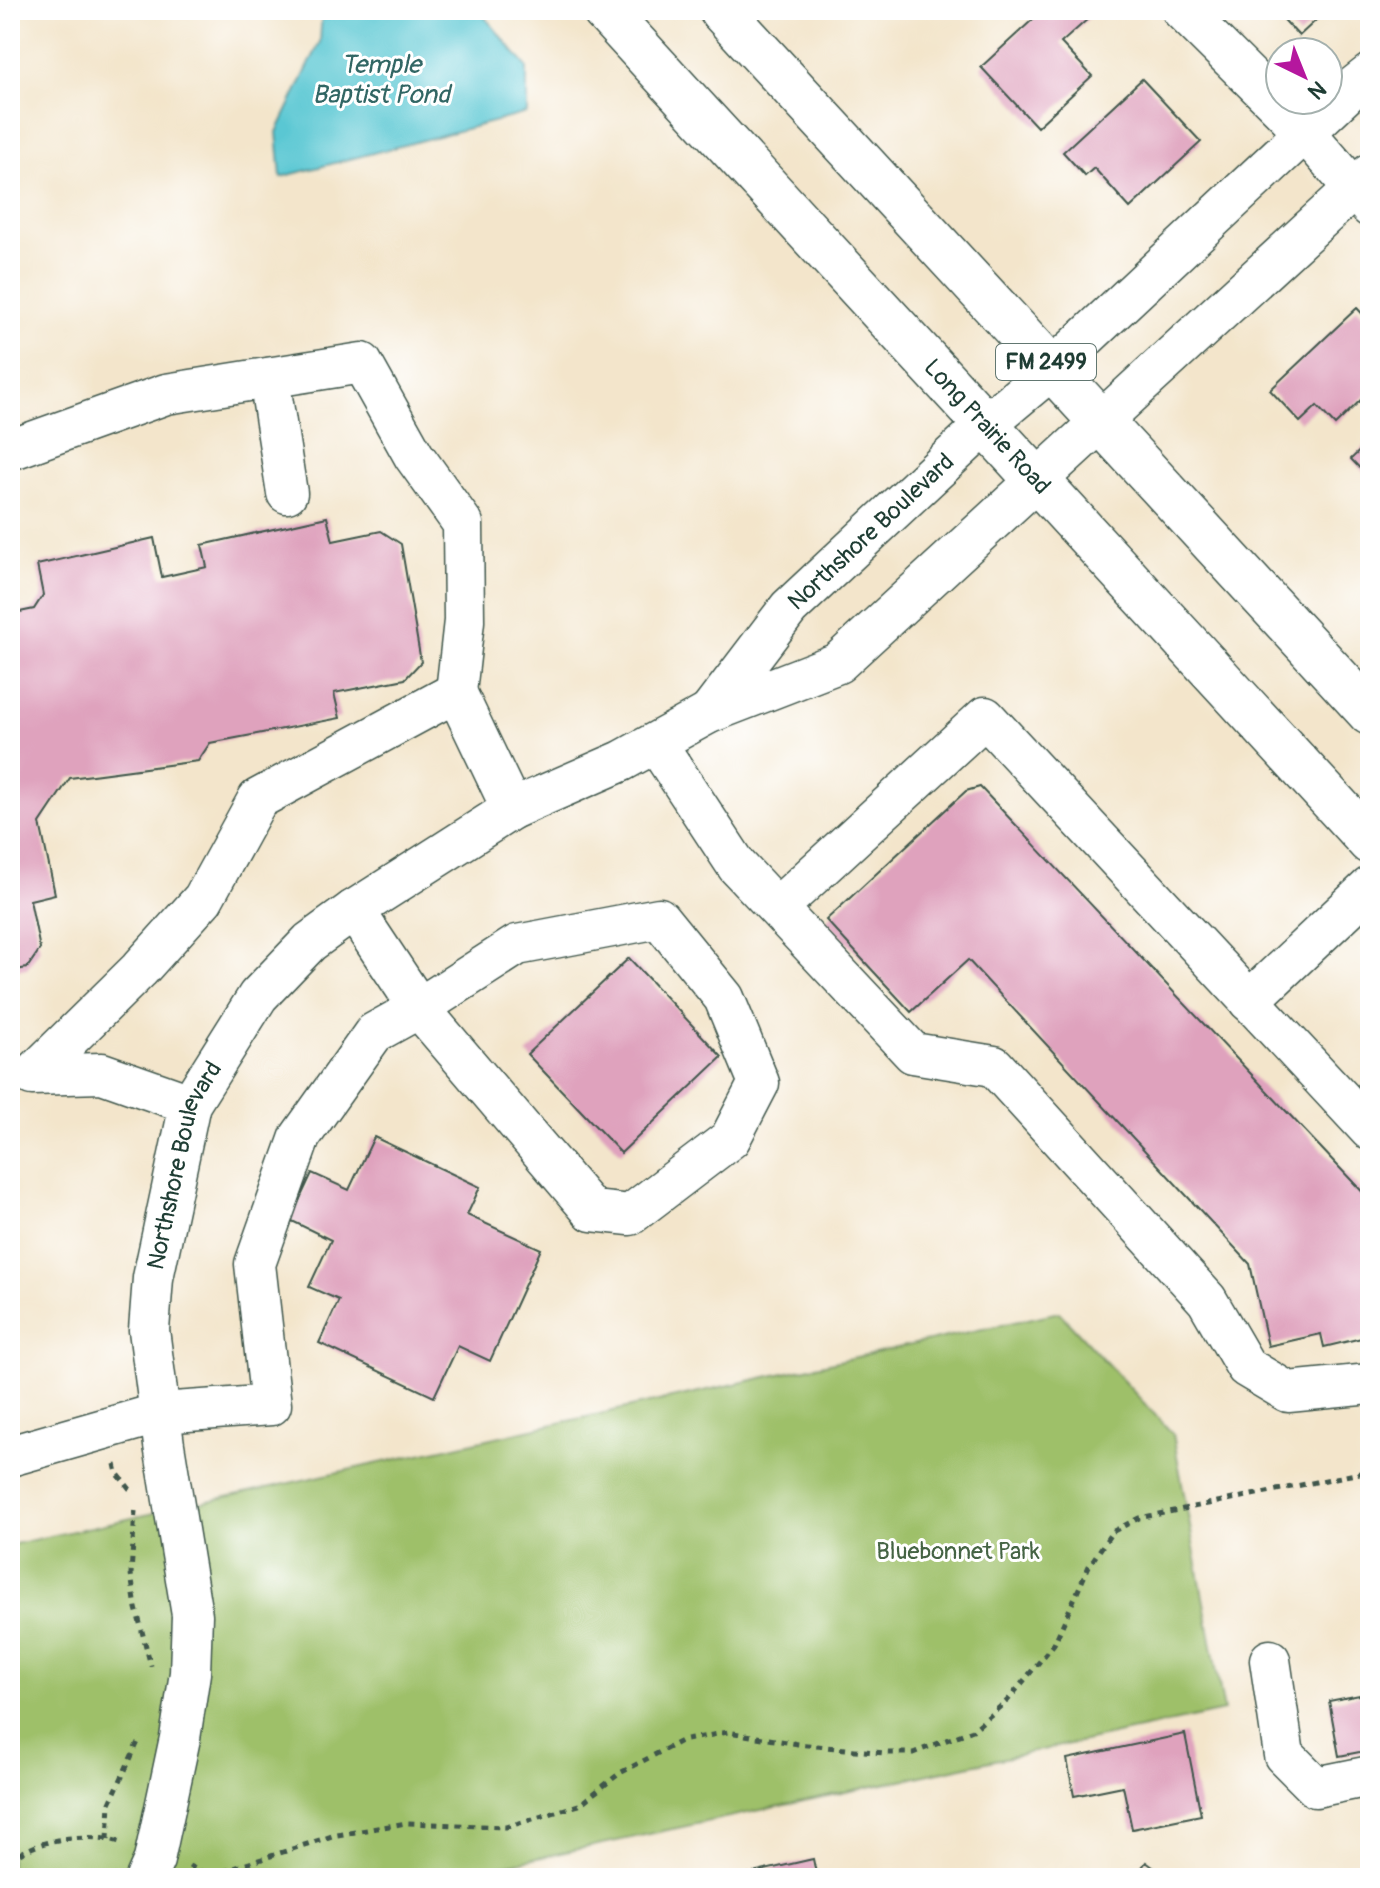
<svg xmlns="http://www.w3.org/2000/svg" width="1380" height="1888" font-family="Pangolin,sans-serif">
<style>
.green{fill:#9ec069;stroke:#5e7e4e;stroke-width:2}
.water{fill:#5ac7d3;stroke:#3c8284;stroke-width:2}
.building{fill:#dfa2bd}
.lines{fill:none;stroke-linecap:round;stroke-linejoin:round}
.minor-casing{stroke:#3f564b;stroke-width:43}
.major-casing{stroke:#3f564b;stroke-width:47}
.path{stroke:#3f564b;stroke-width:5;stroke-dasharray:6 6;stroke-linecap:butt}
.minor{stroke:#fff;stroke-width:40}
.major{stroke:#fff;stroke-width:44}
.labels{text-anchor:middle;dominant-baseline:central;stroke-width:6;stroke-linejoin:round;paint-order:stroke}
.shield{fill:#fff;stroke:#627771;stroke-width:2}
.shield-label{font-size:22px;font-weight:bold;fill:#1f3d34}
.street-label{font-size:24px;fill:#1f3d34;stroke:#fff}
.park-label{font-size:24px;fill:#456444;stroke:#fff}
.water-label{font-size:26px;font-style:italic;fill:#316664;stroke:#fff}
</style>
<rect width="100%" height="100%" fill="#fff"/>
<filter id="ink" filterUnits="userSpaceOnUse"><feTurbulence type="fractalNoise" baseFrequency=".0125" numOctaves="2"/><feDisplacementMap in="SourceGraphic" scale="16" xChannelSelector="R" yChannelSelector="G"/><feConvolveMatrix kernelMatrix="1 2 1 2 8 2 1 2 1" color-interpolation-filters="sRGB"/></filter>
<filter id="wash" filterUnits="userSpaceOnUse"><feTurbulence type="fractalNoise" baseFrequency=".006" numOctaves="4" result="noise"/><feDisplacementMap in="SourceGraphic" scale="32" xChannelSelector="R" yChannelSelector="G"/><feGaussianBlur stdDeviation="1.8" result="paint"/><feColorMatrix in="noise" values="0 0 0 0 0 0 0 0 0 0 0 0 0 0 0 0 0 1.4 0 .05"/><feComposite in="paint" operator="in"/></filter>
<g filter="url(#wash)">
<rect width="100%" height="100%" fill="#f3e5cb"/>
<path class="green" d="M 1059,1312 L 1173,1434 L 1224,1711 L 444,1878 L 10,1878 L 10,1545 Z"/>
<path class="water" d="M 322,10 L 479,10 L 527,67 L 527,113 L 281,177 L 277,132 L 320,42 Z"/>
<g id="blocks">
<path class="building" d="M 1043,10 L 1081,10 L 1089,18 L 1061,43 L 1092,76 L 1037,127 L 981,67 Z
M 1275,10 L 1327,10 L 1299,36 Z
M 1142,79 L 1201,142 L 1130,208 L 1094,168 L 1085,176 L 1063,152 Z
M 1357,308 L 1370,322 L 1370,391 L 1335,425 L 1317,406 L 1300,422 L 1270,390 Z
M 1370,441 L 1370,479 L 1351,459 Z
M 327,517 L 333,541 L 381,531 L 401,544 L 421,662 L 405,679 L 334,693 L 340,718 L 210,743 L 198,761 L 70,778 L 40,823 L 55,894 L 30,900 L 40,949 L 27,968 L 10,971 L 10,614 L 34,609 L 43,595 L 37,565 L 154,538 L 162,577 L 207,567 L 202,545 Z
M 980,787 L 1370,1200 L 1370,1336 L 1324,1347 L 1321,1334 L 1268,1346 L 1250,1264 L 968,960 L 911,1012 L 826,920 L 966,791 Z
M 629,958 L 722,1057 L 621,1153 L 527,1054 Z
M 374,1137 L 480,1187 L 467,1215 L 541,1249 L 490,1361 L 458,1346 L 434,1397 L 319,1343 L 339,1300 L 309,1287 L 331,1240 L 290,1220 L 312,1173 L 349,1190 Z
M 1370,1693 L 1370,1750 L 1339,1756 L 1329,1701 Z
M 1185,1734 L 1201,1815 L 1132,1829 L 1123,1786 L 1074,1796 L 1067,1759 Z
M 813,1859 L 817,1878 L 735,1878 L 735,1877 Z
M 1146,1862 L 1168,1878 L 1134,1878 Z"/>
</g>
</g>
<g filter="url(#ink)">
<use href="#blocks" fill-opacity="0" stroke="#3f564b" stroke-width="2"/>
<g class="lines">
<g class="minor-casing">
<g id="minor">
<path d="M 1182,10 L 1305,132 L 1370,207"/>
<path d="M 269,378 L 287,493"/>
<path d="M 10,450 L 166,394 L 362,363 L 414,456 L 463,524 L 464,621 L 456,692"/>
<path id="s1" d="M 709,713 L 789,608 L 986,424 L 1052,369 L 1351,89 L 1370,74"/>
<path d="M 656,743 L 737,866 L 913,1053 L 994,1066 L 1207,1300 L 1246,1367 L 1288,1392 L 1370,1384"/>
<path d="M 777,908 L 985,717 L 1370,1130"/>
<path d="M 1249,1001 L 1370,887"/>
<path d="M 190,1104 L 102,1073 L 32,1075 L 139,970 L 203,899 L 258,799 L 456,692 L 512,809"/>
<path d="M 10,1456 L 160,1413 L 271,1405 L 255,1264 L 300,1137 L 374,1033 L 419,1008 L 592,1211 L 630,1215 L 730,1139 L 759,1083 L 724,998 L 659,918 L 517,945 L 419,1008 L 354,910"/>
<path d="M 1270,1660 L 1284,1755 L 1316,1787 L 1370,1776"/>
<path id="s2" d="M 146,1878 L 154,1860 L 180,1738 L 190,1673 L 192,1615 L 164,1445 L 149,1330 L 153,1278 L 190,1104 L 258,996 L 310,942 L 354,910 L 512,809 L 622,761 L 709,713 L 838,663 L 1370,174"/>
</g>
</g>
<g class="major-casing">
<g id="major">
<path id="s3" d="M 604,10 L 1370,842"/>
<path d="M 721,10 L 1370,713"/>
</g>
</g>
<path class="path" d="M 115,1464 L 117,1473 L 133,1493
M 135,1511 L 131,1574 L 136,1608 L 151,1666
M 108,1839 L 110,1803 L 138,1742
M 10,1861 C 37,1838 86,1832 120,1842
M 189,1866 L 207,1874 L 228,1870 L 332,1836 L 406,1823 L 506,1827 L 579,1805 L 620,1773 L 681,1741 L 728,1732 L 798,1744 L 884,1753 L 913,1753 L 973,1730 L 1008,1700 L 1054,1644 L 1089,1566 L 1112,1532 L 1139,1518 L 1370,1471"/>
<use href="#minor" class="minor"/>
<use href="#major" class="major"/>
</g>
</g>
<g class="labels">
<rect class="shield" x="996" y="344" width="100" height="36" rx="6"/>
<g class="shield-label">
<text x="1046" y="362">FM 2499</text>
</g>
<g class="street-label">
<text stroke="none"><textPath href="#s3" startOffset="566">Long Prairie Road</textPath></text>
<text stroke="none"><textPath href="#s1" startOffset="244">Northshore Boulevard</textPath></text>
<text stroke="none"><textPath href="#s2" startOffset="726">Northshore Boulevard</textPath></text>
</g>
<g class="park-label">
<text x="958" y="1551">Bluebonnet Park</text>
</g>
<g class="water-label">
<text x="381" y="65">Temple<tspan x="381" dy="30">Baptist Pond</tspan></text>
</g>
</g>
<rect width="1380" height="1888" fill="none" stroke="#fff" stroke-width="40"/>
<g transform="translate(1304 76) rotate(137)"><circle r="38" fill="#ffffff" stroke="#a5b1ae" stroke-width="2"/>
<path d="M0-6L14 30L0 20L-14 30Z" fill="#b5179e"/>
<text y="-12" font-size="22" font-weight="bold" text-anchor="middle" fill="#1f3d34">N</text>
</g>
</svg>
